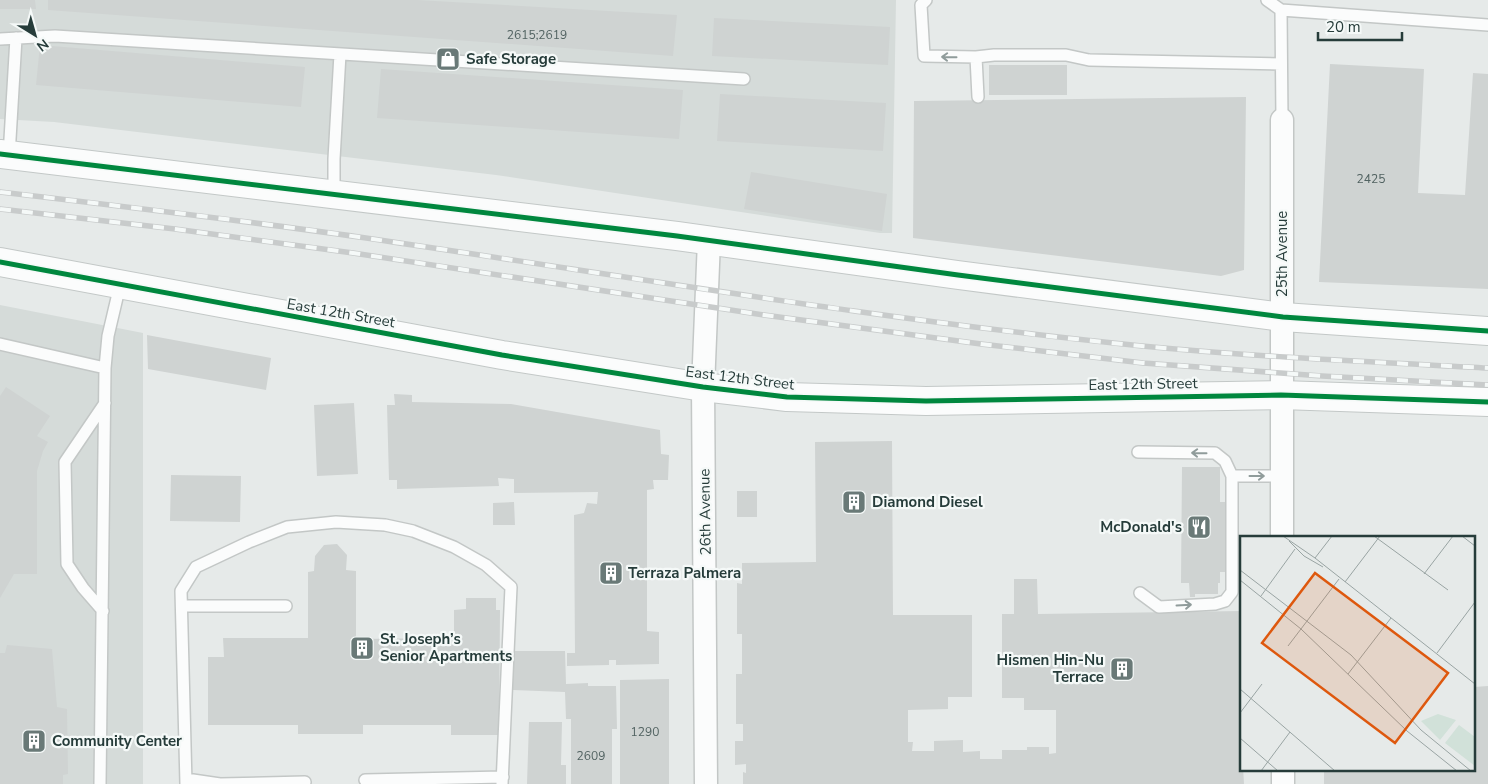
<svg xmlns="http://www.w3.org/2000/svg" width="1488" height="784" font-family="'Nunito Sans',sans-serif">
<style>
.built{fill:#d5dbd9}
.building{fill:#cfd3d2}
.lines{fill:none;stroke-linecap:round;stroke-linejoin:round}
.lane-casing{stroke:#c3c7c6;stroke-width:14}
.street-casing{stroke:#c3c7c6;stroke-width:25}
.secondary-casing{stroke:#c3c8c7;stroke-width:30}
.lane{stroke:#fbfcfc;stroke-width:11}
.street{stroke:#fbfcfc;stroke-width:22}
.secondary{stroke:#fbfcfc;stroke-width:28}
.rail-casing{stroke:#c8cbcb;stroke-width:5.5}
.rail{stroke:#f5f9f8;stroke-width:4;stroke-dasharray:11;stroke-linecap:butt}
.cycleway-casing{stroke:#f5f9f8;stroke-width:8}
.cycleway{stroke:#00873e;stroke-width:5}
.oneway{stroke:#909c9b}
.labels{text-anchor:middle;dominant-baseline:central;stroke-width:4.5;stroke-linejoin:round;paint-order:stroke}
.number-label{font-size:12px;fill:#516261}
.poi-label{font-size:15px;font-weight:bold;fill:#263c3a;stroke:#f5f9f8;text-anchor:start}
.street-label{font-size:15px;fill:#263c3a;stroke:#f5f9f8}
.inset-road{fill:none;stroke:#99a4a3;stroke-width:1}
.view{fill:#de580e;fill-opacity:0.15;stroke:#de580e;stroke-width:2.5}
.inset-edge{fill:none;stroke:#263c3a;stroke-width:2.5}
</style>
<rect width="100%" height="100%" fill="#e6eae9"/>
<path class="built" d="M 0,0 L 896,0 L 892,233 L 880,233 L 496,175 L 54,122 L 0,119 Z
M 0,305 L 143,333 L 143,784 L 0,784 Z"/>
<path class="building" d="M 0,0 L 35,0 L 36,9 L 0,9 Z
M 48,0 L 417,0 L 677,15 L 673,56 L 48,10 Z
M 714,18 L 890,27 L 888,65 L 712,56 Z
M 40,45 L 305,67 L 301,107 L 36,85 Z
M 1330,64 L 1424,69 L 1418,193 L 1465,195 L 1473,73 L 1488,74 L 1488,289 L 1319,282 Z
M 989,65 L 1067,65 L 1067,95 L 989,95 Z
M 381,69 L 683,90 L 679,139 L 377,118 Z
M 720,94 L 886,103 L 883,151 L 717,141 Z
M 1246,97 L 1244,270 L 1221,276 L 913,238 L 914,101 Z
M 751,172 L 887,194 L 882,231 L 744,209 Z
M 147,335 L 271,358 L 266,390 L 148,369 Z
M 6,387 L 50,416 L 37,436 L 48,442 L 43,451 L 37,471 L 37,574 L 14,574 L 0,598 L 0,396 Z
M 394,394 L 412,395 L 412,402 L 511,404 L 660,430 L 661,454 L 669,455 L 668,480 L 653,480 L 654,489 L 647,490 L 647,631 L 659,632 L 659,664 L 616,665 L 616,660 L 609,660 L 609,665 L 567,666 L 567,653 L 575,653 L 574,515 L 584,513 L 587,503 L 597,504 L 598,492 L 514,493 L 514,479 L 498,478 L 499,486 L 397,489 L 397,480 L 389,480 L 387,405 L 395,405 Z
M 354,403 L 358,474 L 317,476 L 314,405 Z
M 892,441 L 893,615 L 972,615 L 972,697 L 948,697 L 948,709 L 908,710 L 908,742 L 913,742 L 912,751 L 934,751 L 934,741 L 963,740 L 963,752 L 980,751 L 980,759 L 1002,759 L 1002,750 L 1027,750 L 1027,747 L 1049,747 L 1049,754 L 1056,753 L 1056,710 L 1024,710 L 1024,698 L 1002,698 L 1002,614 L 1014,614 L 1014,579 L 1037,579 L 1038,614 L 1242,611 L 1241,732 L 1244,784 L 743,784 L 743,772 L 746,773 L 746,764 L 735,765 L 735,741 L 743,741 L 743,724 L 736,724 L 736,674 L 742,674 L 742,634 L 737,634 L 737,583 L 742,584 L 742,563 L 816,562 L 815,442 Z
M 1182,467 L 1220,467 L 1220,502 L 1228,502 L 1228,572 L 1220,572 L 1220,583 L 1218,583 L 1218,594 L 1195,594 L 1195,597 L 1190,597 L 1189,583 L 1181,583 Z
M 171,475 L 241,476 L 240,522 L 170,521 Z
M 737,491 L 757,491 L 757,517 L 737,517 Z
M 514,502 L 515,525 L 493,525 L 493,503 Z
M 337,544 L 347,555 L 346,570 L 356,571 L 356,639 L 454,638 L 454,610 L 466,609 L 466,598 L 496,598 L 496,610 L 500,610 L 499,735 L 451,735 L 451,725 L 363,725 L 363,734 L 298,734 L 298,725 L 208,725 L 208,657 L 224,657 L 223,638 L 308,638 L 308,572 L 314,571 L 315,556 L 324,545 Z
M 7,645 L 52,649 L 57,707 L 67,709 L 68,774 L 63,775 L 63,784 L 0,784 L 0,653 L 5,653 Z
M 513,651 L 565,651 L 566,684 L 588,683 L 588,686 L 616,686 L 617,729 L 612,729 L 612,784 L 571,784 L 571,719 L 566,719 L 565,692 L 513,690 Z
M 669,679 L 669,784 L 620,784 L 620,680 Z
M 1488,686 L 1488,784 L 1324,784 L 1324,770 L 1474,770 L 1474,687 Z
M 529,722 L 562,722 L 561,765 L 566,765 L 566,784 L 527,784 Z"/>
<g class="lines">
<g class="lane-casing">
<path id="lane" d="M 926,0 L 921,5 L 924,56 L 976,57 L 978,97
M 1267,0 L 1281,10
M 0,39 L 55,36 L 744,79
M 976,57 L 994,55 L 1066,55 L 1089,60 L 1281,64
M 1282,120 L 1281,10 L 1488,25
M 9,156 L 16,38
M 334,195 L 334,159 L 340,54
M 0,344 L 105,368 L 108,336 L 120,285
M 1138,452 L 1215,453 L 1225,461 L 1232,476 L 1232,592 L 1225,601 L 1215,604 L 1159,607 L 1140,593
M 1232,476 L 1282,476
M 182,606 L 286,606
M 103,611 L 83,588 L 67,564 L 65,462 L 105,403
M 186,779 L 220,784 L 305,782
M 365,780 L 503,777
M 100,784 L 105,368
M 186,784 L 181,591 L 196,567 L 249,542 L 287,527 L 336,522 L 385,525 L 413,531 L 454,547 L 486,565 L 511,587 L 502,784"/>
</g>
<g class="street-casing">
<path id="street" d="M 1282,120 L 1282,538
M 1283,770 L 1283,784
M 706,784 L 703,387 L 709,240"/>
</g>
<g class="secondary-casing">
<path id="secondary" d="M 0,154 L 677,236 L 958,275 L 1283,317 L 1488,331
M 0,262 L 502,355 L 703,387 L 787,397 L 926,401 L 1281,395 L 1488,402"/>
</g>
<use href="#lane" class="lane"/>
<use href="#street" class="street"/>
<use href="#secondary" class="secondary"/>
<g class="rail-casing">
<path id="rail" d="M 0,192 C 120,206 240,220 359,237 C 620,275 880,320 1142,346 C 1257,357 1373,362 1488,368
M 0,209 L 175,229 L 353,253 L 764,315 L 981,344 L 1143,363 L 1322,376 L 1488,385"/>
</g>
<use href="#rail" class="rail"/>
<g class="cycleway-casing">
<path id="cycleway" d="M 0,154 L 677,236 L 958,275 L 1283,317 L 1488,331
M 0,262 L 502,355 L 703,387 L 787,397 L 926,401 L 1281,395 L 1488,402"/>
</g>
<use href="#cycleway" class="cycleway"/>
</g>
<defs><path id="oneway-shaft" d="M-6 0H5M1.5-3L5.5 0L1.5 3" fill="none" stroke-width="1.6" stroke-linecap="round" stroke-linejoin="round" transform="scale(1.25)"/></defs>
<g class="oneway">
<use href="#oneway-shaft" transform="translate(949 57) rotate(-179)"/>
<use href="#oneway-shaft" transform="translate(1199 453) rotate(-179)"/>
<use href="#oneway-shaft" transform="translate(1257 476)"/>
<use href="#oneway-shaft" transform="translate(1184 605) rotate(-3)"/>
</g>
<defs>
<g id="shop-square" transform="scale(1.25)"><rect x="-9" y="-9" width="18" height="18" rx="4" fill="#697977" stroke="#f5f9f8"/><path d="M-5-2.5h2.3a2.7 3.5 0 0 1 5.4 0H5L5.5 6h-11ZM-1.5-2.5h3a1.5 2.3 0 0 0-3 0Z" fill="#fff"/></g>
<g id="building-square" transform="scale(1.25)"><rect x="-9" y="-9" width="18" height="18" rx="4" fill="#697977" stroke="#f5f9f8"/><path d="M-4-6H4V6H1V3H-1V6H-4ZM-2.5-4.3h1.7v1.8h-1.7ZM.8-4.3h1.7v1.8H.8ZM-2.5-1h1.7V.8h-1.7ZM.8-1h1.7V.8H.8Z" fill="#fff"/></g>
<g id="restaurant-square" transform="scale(1.25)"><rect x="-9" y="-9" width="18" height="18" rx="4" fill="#697977" stroke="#f5f9f8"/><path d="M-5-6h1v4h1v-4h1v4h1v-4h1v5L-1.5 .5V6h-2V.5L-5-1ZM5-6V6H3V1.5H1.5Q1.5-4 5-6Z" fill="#fff"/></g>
</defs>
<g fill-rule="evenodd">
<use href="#shop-square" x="448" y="59"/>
<use href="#building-square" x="854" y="502"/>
<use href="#restaurant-square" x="1199" y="527"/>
<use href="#building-square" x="611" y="573"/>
<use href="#building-square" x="362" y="648"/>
<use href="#building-square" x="1122" y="669"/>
<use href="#building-square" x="34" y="741"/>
</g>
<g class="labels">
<g class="number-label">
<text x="537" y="35">2615;2619</text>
<text x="1371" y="179">2425</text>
<text x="645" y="732">1290</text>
<text x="591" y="756">2609</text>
</g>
<g class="poi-label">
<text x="466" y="59">Safe Storage</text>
<text x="872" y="502">Diamond Diesel</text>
<text x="1182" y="527" text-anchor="end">McDonald's</text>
<text x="628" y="573">Terraza Palmera</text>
<text x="380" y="639">St. Joseph’s<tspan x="380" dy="17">Senior Apartments</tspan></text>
<text x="1104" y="660" text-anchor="end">Hismen Hin-Nu<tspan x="1104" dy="17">Terrace</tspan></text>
<text x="52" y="741">Community Center</text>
</g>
<g class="street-label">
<text transform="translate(1282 254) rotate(-90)">25th Avenue</text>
<text transform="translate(341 313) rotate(10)">East 12th Street</text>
<text transform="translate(740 378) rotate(7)">East 12th Street</text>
<text transform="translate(1143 384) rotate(-1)">East 12th Street</text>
<text transform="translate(705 512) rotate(-91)">26th Avenue</text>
</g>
</g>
<g transform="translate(1240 536)">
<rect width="235" height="235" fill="#e6eae9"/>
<path d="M 198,178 L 216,184 L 200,204 L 181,185 ZM 219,189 L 235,201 L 235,230 L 205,207 Z" fill="#d1e1d9"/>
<path class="inset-road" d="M 43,0 L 75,22 L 235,148M 134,0 L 208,54M 222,0 L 235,10M 49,5 L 64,20 L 83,31M 75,22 L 92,0M 0,34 L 111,119 L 181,194 L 231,235M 184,38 L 213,0M 0,44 L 61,93 L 167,195 L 217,235M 105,46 L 140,0M 21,60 L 55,13M 48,110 L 99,43M 197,117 L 235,66M 108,138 L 151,82M 0,153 L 95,235M 0,177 L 22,148M 0,202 L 38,235M 21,235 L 50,196"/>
<path class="view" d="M 75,37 L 208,137 L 155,207 L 22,107 Z"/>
<rect width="235" height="235" class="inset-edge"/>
</g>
<g transform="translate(35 35) rotate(143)" stroke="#f5f9f8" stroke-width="4" paint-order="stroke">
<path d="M0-4L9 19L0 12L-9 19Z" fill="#263c3a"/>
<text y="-8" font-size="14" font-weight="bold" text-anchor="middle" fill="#263c3a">N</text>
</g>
<path d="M1318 32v8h84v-8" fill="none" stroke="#263c3a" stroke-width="2.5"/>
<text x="1326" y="32" font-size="15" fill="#263c3a" stroke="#f5f9f8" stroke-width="4" paint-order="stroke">20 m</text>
</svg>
